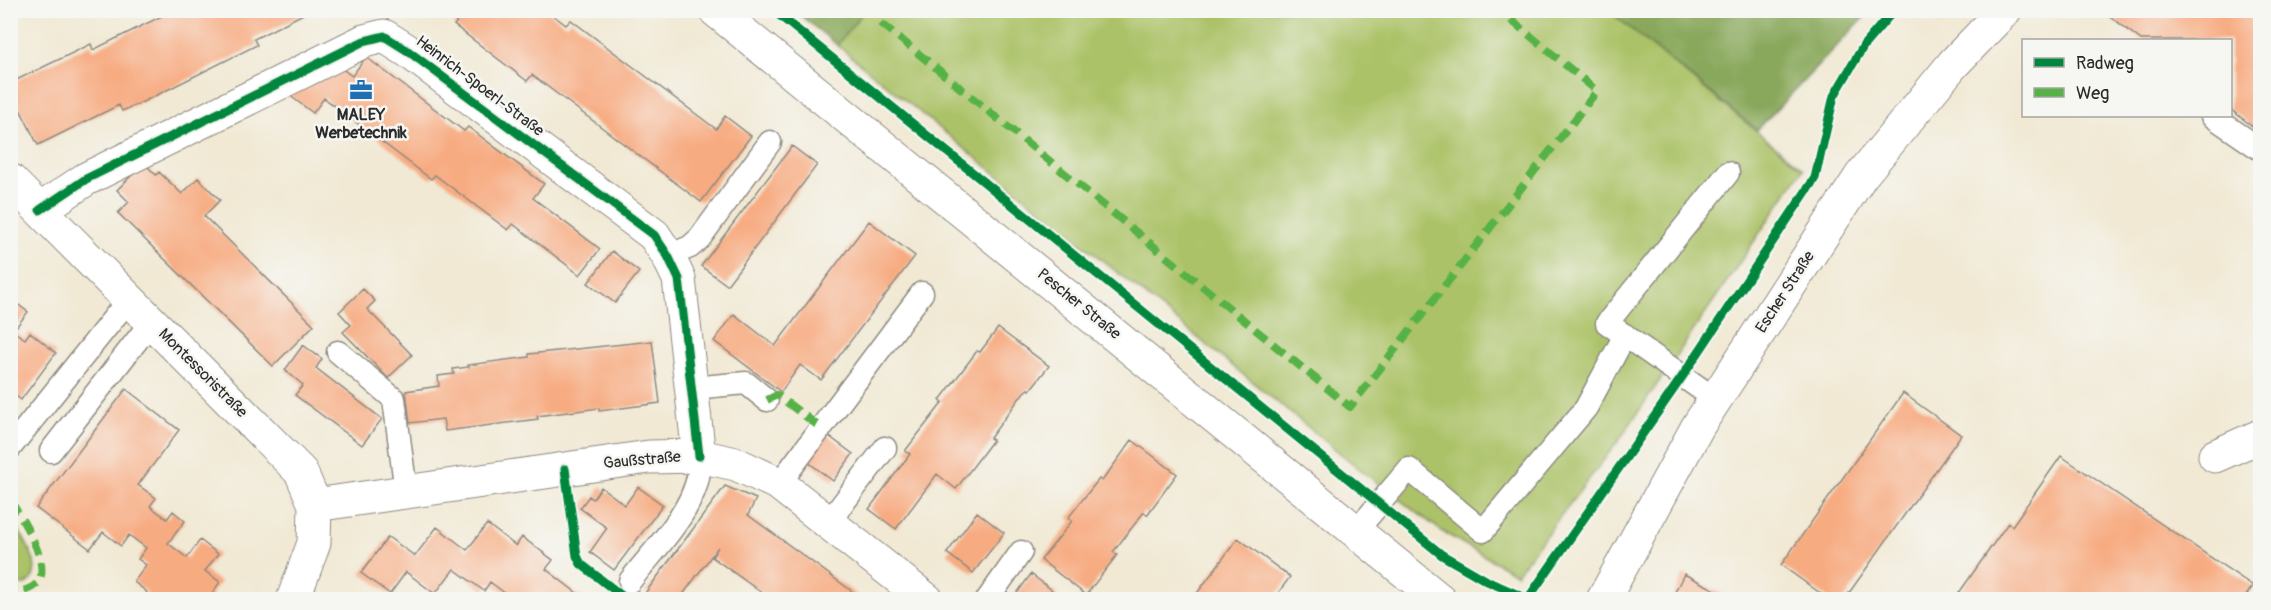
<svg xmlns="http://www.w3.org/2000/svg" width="2271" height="610" font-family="Pangolin,sans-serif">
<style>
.green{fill:#acc267;stroke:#6c7649;stroke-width:1.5}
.forest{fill:#89a85c;stroke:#5a6a44;stroke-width:1.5}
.building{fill:#f7ab81}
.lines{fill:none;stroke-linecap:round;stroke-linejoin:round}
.service-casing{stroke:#8e8a80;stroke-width:25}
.minor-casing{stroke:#8e8a80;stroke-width:35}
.tertiary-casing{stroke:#8e8a80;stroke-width:35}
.secondary-casing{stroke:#8e8a80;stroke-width:35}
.service{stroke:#fff;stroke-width:22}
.minor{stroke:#fff;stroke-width:33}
.tertiary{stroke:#fff;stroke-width:33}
.secondary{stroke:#fff;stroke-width:33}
.quiet{stroke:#56b246;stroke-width:8;stroke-dasharray:15 8;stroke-linecap:butt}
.cycleway-casing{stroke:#f6f6f2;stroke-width:13}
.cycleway{stroke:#00873e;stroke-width:9}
.labels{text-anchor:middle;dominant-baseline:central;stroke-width:5;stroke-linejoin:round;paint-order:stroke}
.street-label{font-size:16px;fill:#2b2b2b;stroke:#f6f6f2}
.poi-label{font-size:16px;font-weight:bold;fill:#2b2b2b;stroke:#f6f6f2}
</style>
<rect width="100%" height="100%" fill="#f6f6f2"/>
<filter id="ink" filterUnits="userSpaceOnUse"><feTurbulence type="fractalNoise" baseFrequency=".0167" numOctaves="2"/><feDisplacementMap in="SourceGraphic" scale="12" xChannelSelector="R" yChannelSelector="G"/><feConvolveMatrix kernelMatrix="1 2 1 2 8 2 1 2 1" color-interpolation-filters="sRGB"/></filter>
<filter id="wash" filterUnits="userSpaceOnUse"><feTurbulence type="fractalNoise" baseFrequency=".008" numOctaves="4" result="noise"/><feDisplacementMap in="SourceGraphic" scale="24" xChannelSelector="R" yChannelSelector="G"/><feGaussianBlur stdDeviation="1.35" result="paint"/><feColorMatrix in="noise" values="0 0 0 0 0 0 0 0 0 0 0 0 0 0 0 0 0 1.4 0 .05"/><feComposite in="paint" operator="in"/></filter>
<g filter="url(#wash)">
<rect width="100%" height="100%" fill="#f1e9d4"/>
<path class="green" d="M 864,10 L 1609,11 L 1803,169 L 1622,436 L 1516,574 L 1443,532 L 1372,479 L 837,45 Z
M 10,517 C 20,534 50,570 25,585 L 11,584 Z"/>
<path class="forest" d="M 795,11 L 864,11 L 837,45 Z
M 1609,11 L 1609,10 L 1870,11 L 1757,130 Z"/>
<g id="blocks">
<path class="building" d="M 174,10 L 311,10 L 254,39 L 257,45 L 145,101 L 122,111 L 119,105 L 38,145 L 10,89 L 10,83 L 91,44 L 93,50 Z
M 466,10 L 546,10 L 566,25 L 571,20 L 716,129 L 725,116 L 751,136 L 701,202 L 532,75 L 527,81 L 454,25 Z
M 2102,10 L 2260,10 L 2260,132 L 2230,109 L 2230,40 L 2141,40 Z
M 366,57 L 464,131 L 468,127 L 544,184 L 533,198 L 600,249 L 580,275 L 513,224 L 508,230 L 435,175 L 431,179 L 324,98 L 313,113 L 285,92 L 338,66 L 352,76 Z
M 792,146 L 817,165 L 727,285 L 701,266 Z
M 144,163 L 156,175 L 159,172 L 182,194 L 198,178 L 220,200 L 204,216 L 314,325 L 273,366 L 118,213 L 129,202 L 117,190 Z
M 869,221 L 915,256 L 821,380 L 800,365 L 781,392 L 714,341 L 734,314 L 775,346 Z
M 612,251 L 639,272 L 615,303 L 588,283 Z
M 363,289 L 375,301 L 367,309 L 412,355 L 388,378 L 343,332 L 351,325 L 339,312 Z
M 16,303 L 28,312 L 13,331 L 25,339 L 30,332 L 56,353 L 21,400 L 10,391 L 10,310 Z
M 998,328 L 1049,366 L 1030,390 L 1028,389 L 1024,392 L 990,438 L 993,440 L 990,444 L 956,489 L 937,474 L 896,529 L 869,509 L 910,454 L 905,451 L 940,406 L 943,402 L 940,400 L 977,351 L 980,352 Z
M 652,341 L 660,403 L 599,411 L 599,408 L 537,416 L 538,419 L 445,431 L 443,419 L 410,423 L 406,391 L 439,386 L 438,376 L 454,374 L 453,369 L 469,367 L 468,365 L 529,357 L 529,354 Z
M 303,345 L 322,359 L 316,368 L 382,419 L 362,445 L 295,395 L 303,385 L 285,370 Z
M 126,389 L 179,430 L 138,485 L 156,498 L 150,506 L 167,519 L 173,511 L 185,521 L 168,543 L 187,558 L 200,540 L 218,554 L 205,571 L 220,582 L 211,595 L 215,598 L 214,600 L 141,600 L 147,592 L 134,582 L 146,565 L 138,559 L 146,548 L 129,535 L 121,546 L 103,532 L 90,549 L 36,508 Z
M 1903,393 L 1961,435 L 1844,600 L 1830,600 L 1781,565 Z
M 826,434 L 853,454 L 833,481 L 807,461 Z
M 1132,440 L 1177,474 L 1147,515 L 1144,512 L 1113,552 L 1117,555 L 1086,595 L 1041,560 L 1072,521 L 1068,518 L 1099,479 L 1102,481 Z
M 2061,456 L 2253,586 L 2243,600 L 1954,600 L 2008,523 L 2012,526 Z
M 725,486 L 756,499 L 748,515 L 864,600 L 772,600 L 712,557 L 718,547 L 679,600 L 655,600 L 646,592 Z
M 601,487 L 625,505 L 638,487 L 663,505 L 614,570 L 590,552 L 607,528 L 580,508 L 589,496 L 593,499 Z
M 977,512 L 1004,533 L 973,573 L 947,553 Z
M 487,524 L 516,546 L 522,537 L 553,560 L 546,569 L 586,600 L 514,600 L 490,582 L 484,591 L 454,569 L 435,594 L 406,572 L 390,594 L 361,573 L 388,537 L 415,556 L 437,527 L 467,550 Z
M 1238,538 L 1290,577 L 1273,600 L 1192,600 Z
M 1031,574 L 1057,594 L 1053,600 L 1012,600 Z
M 1684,574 L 1735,600 L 1671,600 Z"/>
</g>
</g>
<g filter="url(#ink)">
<use href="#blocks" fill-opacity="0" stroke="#8e8a80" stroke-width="1.5"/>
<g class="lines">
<g class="service-casing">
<path id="service" d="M 2212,116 L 2260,149
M 668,256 L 690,247 L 700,238 L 770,142
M 338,352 L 394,399 L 406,492
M 692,388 L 746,383 L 767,400
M 1715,399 L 1607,323 L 1728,173
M 10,448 L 129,299
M 51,451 L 152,321
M 779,484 L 922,293
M 828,523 L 885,448
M 1356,531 L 1409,469 L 1483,531 L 1586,408 L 1625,335
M 630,581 C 656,547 705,501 699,456
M 987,600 L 1021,552"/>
</g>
<g class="minor-casing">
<path id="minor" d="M 10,180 L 301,472 L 315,505 L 314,543 L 293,600
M 40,210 L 86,179 L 364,41 L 384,36 L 408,51 L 654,235 L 668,256 L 679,279 L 699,456
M 2215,456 L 2260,436
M 315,505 L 649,457 L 699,456 L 736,464 L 779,484 L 927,600"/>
</g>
<g class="tertiary-casing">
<path id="tertiary" d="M 715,10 L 1440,600"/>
</g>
<g class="secondary-casing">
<path id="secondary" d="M 1603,600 L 1698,426 L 1861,176 L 1953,64 L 2005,10"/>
</g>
<use href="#service" class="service"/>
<use href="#minor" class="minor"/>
<use href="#tertiary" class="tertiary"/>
<use href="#secondary" class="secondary"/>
<path class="quiet" d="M 881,23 L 1350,407 L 1597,91 L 1499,10
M 767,400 L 777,395 L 821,428
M 10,500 C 21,518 48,558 40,579 C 37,586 29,589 21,592 L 10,588"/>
<g class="cycleway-casing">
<path id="cycleway" d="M 773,10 L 1442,555 L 1487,581 L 1530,600
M 40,210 L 86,179 L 364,41 L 384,36 L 408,51 L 654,235 L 668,256 L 679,279 L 699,456
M 565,469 L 577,556 L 581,564 L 627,600
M 1527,600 L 1682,377 L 1815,178 L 1834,96 L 1864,45 L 1894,10"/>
</g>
<use href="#cycleway" class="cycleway"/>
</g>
</g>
<defs>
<g id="office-bare" transform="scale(1.8)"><path d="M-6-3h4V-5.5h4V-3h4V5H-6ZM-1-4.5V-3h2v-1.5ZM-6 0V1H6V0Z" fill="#1f6fb2" stroke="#f6f6f2" stroke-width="2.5" paint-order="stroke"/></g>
</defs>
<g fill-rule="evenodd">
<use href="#office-bare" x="361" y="90"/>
</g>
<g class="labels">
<g class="street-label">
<text transform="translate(480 86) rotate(37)">Heinrich-Spoerl-Straße</text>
<text transform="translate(1785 292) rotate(-57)">Escher Straße</text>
<text transform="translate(1079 304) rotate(39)">Pescher Straße</text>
<text transform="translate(203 373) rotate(45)">Montessoristraße</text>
<text transform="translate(642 460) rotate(-5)">Gaußstraße</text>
</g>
<g class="poi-label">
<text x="361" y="115">MALEY<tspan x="361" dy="18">Werbetechnik</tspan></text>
</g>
</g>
<rect width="2271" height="610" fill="none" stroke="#f6f6f2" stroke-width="36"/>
<rect x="2022" y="39" width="210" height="78" fill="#f6f6f2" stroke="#a5a5a2" stroke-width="1.5"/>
<rect x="2034" y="58" width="30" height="9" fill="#00873e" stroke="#a5a5a2" stroke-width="1.5"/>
<text x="2076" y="69" font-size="18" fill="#2b2b2b">Radweg</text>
<rect x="2034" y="88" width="30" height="9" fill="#56b246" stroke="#a5a5a2" stroke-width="1.5"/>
<text x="2076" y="99" font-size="18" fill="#2b2b2b">Weg</text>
</svg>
